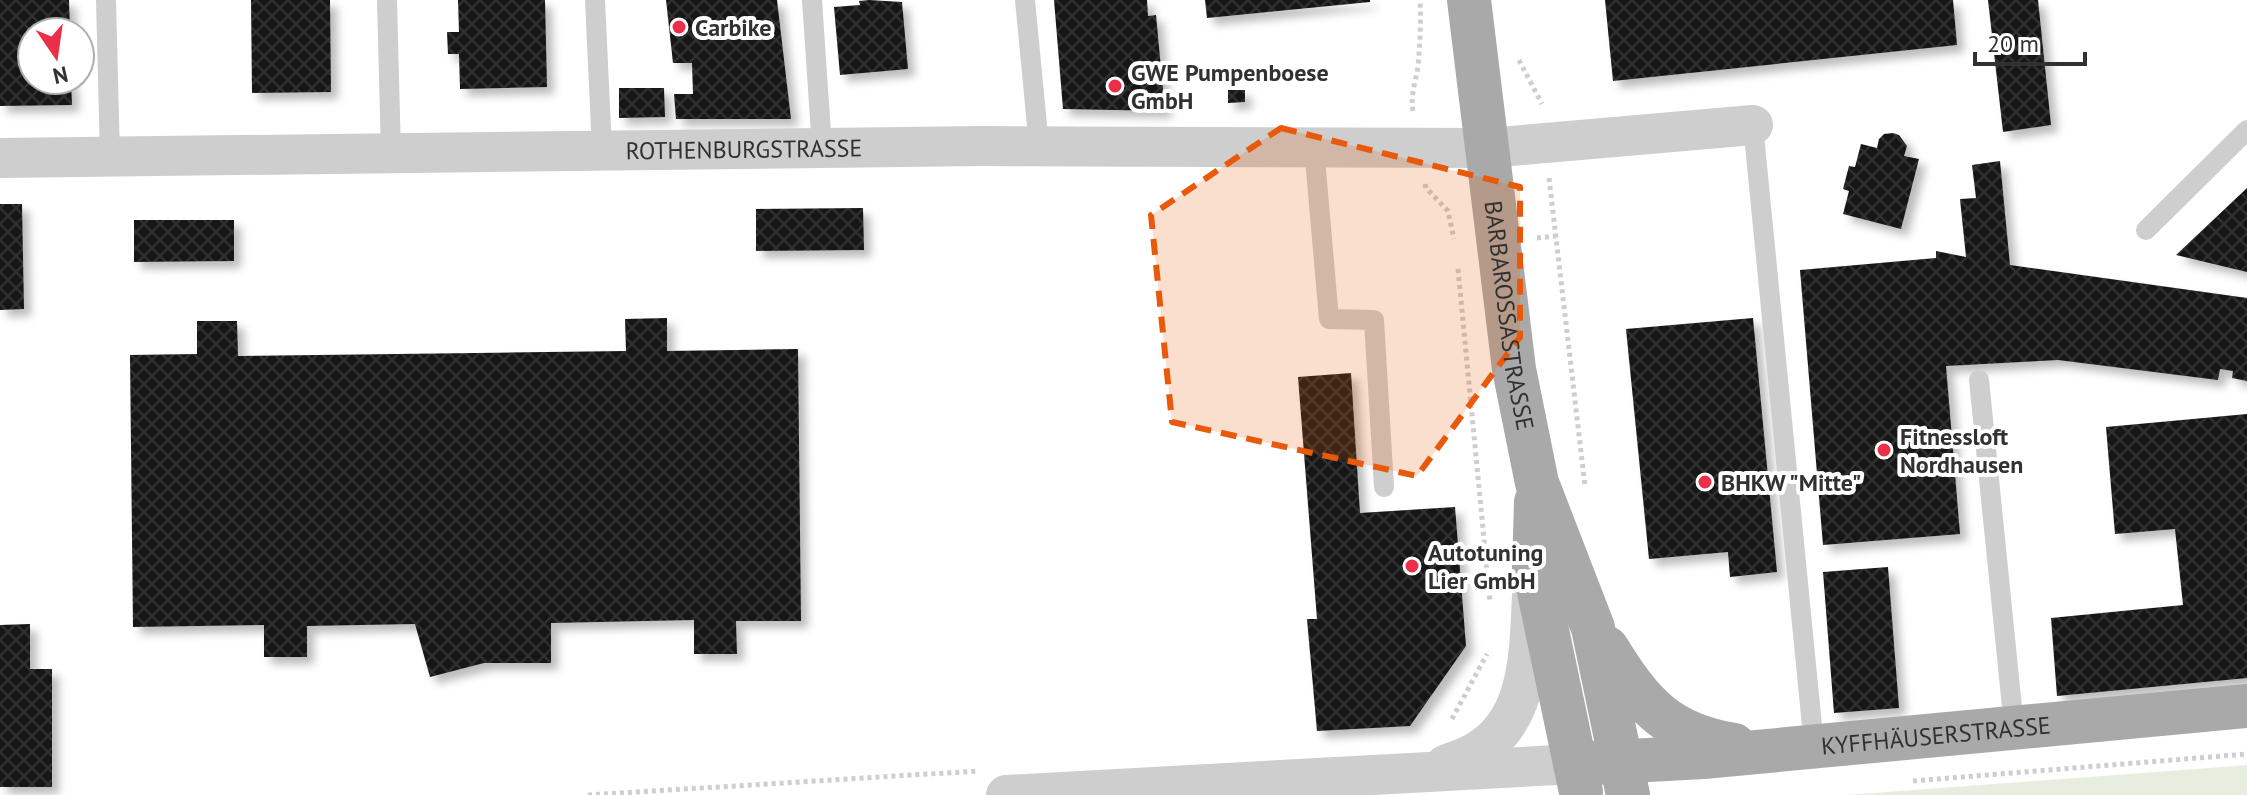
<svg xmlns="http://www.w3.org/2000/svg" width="2247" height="795" font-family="'PT Sans',sans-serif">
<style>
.green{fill:#e8eedf}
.building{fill:url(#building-cross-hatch);filter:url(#shadow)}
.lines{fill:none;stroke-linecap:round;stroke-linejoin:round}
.path{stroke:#cecece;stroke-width:5;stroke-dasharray:4 4;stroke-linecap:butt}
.lane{stroke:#cecece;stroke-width:20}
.street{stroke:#cecece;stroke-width:40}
.primary{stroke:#a9a9a9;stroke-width:44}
.marked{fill:#e8590c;fill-opacity:0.2;stroke:#e8590c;stroke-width:6;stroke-dasharray:16 10;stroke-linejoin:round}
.poi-dot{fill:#ec2f48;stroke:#fff;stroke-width:3}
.labels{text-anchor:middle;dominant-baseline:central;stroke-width:8;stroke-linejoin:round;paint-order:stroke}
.poi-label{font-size:24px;font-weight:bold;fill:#313131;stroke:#fff;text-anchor:start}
.street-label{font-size:24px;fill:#313131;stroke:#fff}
</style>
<defs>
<pattern id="building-cross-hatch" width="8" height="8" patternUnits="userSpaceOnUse" patternTransform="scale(2)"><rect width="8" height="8" fill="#181818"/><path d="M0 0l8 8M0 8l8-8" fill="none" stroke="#313131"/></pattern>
<filter id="shadow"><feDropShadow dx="7" dy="7" stdDeviation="4" flood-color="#0004"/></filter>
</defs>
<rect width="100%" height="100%" fill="#fff"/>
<path class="green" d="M 2247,765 L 2247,795 L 1846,795 L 2236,766 Z"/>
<path class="building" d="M 0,0 L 69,0 L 70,32 L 32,32 L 32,80 L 71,80 L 72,105 L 0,106 Z
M 251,0 L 330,0 L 331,92 L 252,93 Z
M 458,0 L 545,0 L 547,87 L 460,89 L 459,54 L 448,54 L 447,32 L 459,32 Z
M 666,0 L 777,0 L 791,119 L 676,119 L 674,94 L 693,94 L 692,63 L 673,63 Z
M 869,0 L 902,2 L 908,69 L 840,75 L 834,7 L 860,5 L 859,1 Z
M 1054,0 L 1147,0 L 1148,16 L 1156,15 L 1165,111 L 1063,109 Z
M 1205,0 L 1370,0 L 1370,2 L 1207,18 Z
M 1605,0 L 1953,0 L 1957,45 L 1613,81 Z
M 1988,0 L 2038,0 L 2051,125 L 2003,132 Z
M 619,88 L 664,88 L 665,117 L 619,118 Z
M 1228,90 L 1245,90 L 1245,102 L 1228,103 Z
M 1893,133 L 1899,135 L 1907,146 L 1904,156 L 1919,159 L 1901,229 L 1843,214 L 1849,191 L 1843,189 L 1849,166 L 1855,167 L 1861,144 L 1877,148 L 1879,139 L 1884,134 Z
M 2000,161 L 2010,265 L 2247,298 L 2247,381 L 2232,378 L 2233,371 L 2220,369 L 2218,380 L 2058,360 L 1946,366 L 1960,534 L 1823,545 L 1800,270 L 1936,258 L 1936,251 L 1966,257 L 1960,199 L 1976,198 L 1972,165 Z
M 2247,188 L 2247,272 L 2176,255 Z
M 0,204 L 22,204 L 24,309 L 0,310 Z
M 863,208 L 864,250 L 756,251 L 756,209 Z
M 134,220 L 234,220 L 234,261 L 134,262 Z
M 667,318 L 667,351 L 798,349 L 801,621 L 736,621 L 737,654 L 694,654 L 694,620 L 551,623 L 551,663 L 484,663 L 430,677 L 415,624 L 307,626 L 307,657 L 264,657 L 264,625 L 133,627 L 130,355 L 197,354 L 197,321 L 237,321 L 238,356 L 626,351 L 625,319 Z
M 1753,318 L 1777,572 L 1730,577 L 1728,552 L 1649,559 L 1626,329 Z
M 1351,373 L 1360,513 L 1455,507 L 1466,646 L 1410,726 L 1317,731 L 1307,619 L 1317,619 L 1298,377 Z
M 2247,414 L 2247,678 L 2057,696 L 2051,618 L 2183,605 L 2175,529 L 2115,534 L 2106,427 Z
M 1888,567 L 1899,708 L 1834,713 L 1823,572 Z
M 30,624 L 30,669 L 52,669 L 52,787 L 0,787 L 0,625 Z"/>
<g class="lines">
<path class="path" d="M 1519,60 L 1542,104
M 1413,111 C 1410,94 1416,82 1418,66 C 1420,44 1421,22 1420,0
M 1549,178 L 1585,486
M 1425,184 L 1426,188 L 1448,211 L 1454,239
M 1537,238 L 1556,236
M 1458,269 L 1490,602
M 1452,719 L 1487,654
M 1913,781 L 2247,754
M 588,795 L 978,771"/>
<path class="lane" d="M 106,0 L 110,156
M 387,0 L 391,154
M 595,0 L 602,150
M 812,0 L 822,148
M 1025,0 L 1039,146
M 1753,125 L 1814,746
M 1314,147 L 1329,319 L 1374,320 L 1384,487
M 2146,230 L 2247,130
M 1979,380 L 2014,727"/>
<g class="street">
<path id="s1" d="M 0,158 L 982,146 L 1488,148 L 1753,125"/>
<path d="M 1445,765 C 1455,761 1465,758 1474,753 C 1531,723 1529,651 1532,596"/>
<path d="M 1006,795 L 1575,764"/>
</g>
<g class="primary">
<path id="s2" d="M 1469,0 L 1514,369 L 1537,483 L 1593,628 L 1628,795"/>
<path d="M 1536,502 L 1534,568 L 1581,792"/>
<path d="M 1607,648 C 1641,703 1666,734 1734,745"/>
<path id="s3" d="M 1575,764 L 1703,757 L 2247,706"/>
</g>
</g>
<path class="marked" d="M 1281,128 L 1520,187 L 1520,337 L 1417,476 L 1172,422 L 1151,215 Z"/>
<g class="poi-dot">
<circle cx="679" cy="27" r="8"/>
<circle cx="1115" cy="86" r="8"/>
<circle cx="1884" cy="450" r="8"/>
<circle cx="1705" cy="482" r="8"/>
<circle cx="1412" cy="566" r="8"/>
</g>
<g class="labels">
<g class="poi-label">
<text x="695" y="27">Carbike</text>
<text x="1131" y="72">GWE Pumpenboese<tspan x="1131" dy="28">GmbH</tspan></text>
<text x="1900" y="436">Fitnessloft<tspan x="1900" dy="28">Nordhausen</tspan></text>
<text x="1721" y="482">BHKW "Mitte"</text>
<text x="1428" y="552">Autotuning<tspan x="1428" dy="28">Lier GmbH</tspan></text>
</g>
<g class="street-label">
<text stroke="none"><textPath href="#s1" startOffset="744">ROTHENBURGSTRASSE</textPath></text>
<text stroke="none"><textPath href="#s2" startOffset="318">BARBAROSSASTRASSE</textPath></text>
<text stroke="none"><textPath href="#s3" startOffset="362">KYFFHÄUSERSTRASSE</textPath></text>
</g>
</g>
<g transform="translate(56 56) rotate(167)"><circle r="38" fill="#ffffff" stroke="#adadad" stroke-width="2"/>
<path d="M0-6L14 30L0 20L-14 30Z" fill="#ec2f48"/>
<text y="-12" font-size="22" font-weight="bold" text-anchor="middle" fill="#313131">N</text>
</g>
<path d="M1975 52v12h110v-12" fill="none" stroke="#313131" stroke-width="4"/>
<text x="1987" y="52" font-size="24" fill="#313131" stroke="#ffffff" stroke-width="6" paint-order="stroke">20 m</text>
</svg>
